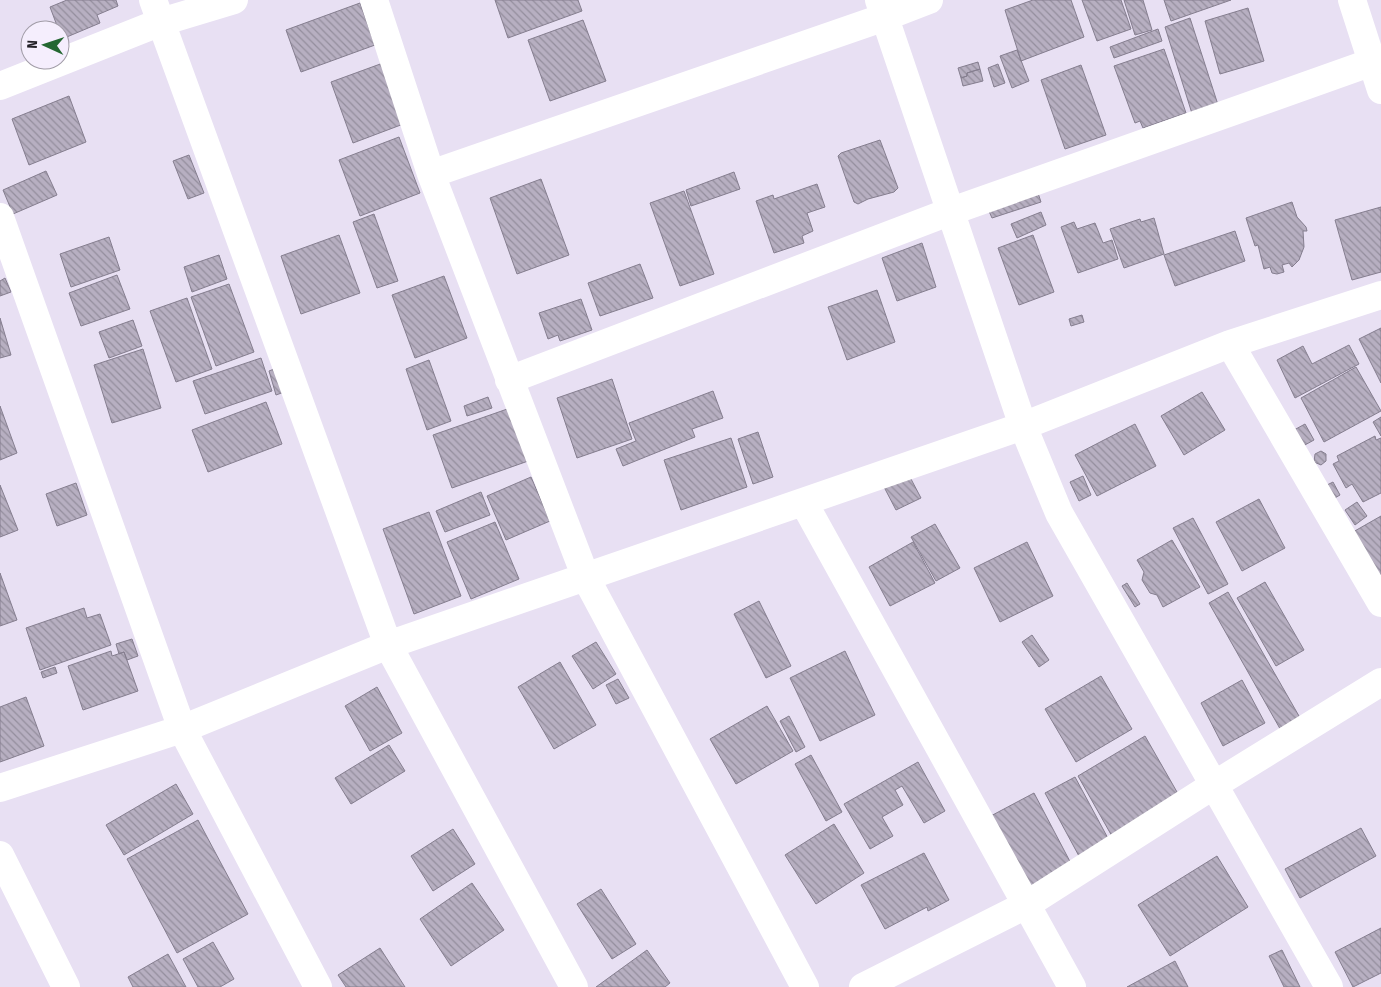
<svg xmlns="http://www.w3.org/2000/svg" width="1381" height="987" font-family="'Fira Sans Condensed',sans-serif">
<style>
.building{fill:url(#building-back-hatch);stroke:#857e8f}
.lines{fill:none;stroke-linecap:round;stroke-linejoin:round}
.minor{stroke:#fff;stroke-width:28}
</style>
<defs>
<pattern id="building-back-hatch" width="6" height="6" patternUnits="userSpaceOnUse" patternTransform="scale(1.25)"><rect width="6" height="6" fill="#b7afc1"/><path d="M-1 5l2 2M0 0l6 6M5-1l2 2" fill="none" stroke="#948e9d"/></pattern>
</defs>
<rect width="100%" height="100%" fill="#e8e0f3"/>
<path class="building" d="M 67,0 L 116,0 L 118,6 L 97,15 L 100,23 L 62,39 L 50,7 Z
M 495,0 L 578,0 L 582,11 L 508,38 Z
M 1033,0 L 1071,0 L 1084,37 L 1021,61 L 1005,10 Z
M 1082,0 L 1121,0 L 1131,29 L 1097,41 Z
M 1124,0 L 1143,0 L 1152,30 L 1135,35 Z
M 1164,0 L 1231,0 L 1171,21 Z
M 360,3 L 375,45 L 301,72 L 286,30 Z
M 1248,8 L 1264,61 L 1220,74 L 1205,21 Z
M 1190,18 L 1220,111 L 1194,120 L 1165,27 Z
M 583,20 L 606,81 L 550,101 L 528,40 Z
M 1158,29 L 1162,41 L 1114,58 L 1110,47 Z
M 1164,49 L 1186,113 L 1143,128 L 1140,121 L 1135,123 L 1114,66 Z
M 1017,50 L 1029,81 L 1012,88 L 1000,56 Z
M 978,62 L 980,69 L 967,73 L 967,76 L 961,78 L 958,68 Z
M 383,63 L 406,123 L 353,143 L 331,82 Z
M 998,64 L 1005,83 L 994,87 L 988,68 Z
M 1081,65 L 1106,135 L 1065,149 L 1041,80 Z
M 980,69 L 983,81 L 963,86 L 961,78 L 967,76 L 967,73 Z
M 69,96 L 86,142 L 29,165 L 12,119 Z
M 399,137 L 420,193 L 360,216 L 339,160 Z
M 880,140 L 898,188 L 894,192 L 868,199 L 858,204 L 854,202 L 838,156 L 841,153 Z
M 189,155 L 204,193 L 188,199 L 173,161 Z
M 46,171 L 57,195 L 13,214 L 3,190 Z
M 734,172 L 740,189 L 691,206 L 686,190 Z
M 541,179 L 569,255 L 517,274 L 490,198 Z
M 817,184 L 825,207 L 807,213 L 813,231 L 802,236 L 804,243 L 774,253 L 756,201 L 773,195 L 774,199 Z
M 684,191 L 714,274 L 680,286 L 650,203 Z
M 1038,193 L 1041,202 L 992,218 L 988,209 Z
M 1292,202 L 1297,217 L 1306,227 L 1307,231 L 1303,231 L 1304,247 L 1299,260 L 1292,267 L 1289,263 L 1282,265 L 1284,272 L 1277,274 L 1272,273 L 1270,267 L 1264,269 L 1258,245 L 1255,246 L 1246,218 Z
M 1381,207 L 1381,272 L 1352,280 L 1335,220 Z
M 1041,212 L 1046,225 L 1017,238 L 1011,224 Z
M 374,214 L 398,281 L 377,288 L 353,222 Z
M 1154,218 L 1164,254 L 1124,268 L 1110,229 L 1140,219 L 1141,222 Z
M 1074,222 L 1077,229 L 1095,223 L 1103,243 L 1112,240 L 1118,259 L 1078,273 L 1061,227 Z
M 1235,231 L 1245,261 L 1175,286 L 1164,255 Z
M 339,235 L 360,293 L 301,314 L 281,256 Z
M 1033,235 L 1054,292 L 1019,305 L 998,248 Z
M 109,237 L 120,270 L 71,287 L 60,254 Z
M 922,243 L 936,287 L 897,301 L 882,258 Z
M 219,255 L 227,279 L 192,292 L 184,267 Z
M 640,264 L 653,298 L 600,316 L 588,283 Z
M 117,275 L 130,309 L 81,326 L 69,293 Z
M 444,276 L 467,338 L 415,358 L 392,295 Z
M 5,278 L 11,292 L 0,296 L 0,281 Z
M 229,284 L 254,352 L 216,366 L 191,297 Z
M 877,290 L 895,342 L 847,360 L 828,307 Z
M 187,298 L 212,369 L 176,382 L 150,311 Z
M 581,299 L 592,330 L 560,341 L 558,335 L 548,339 L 539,313 Z
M 1082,315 L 1084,322 L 1071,326 L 1069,319 Z
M 0,318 L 11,355 L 0,358 Z
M 133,320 L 142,346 L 109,358 L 99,332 Z
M 1381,328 L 1381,383 L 1359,339 Z
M 1349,345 L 1359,364 L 1295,398 L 1277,360 L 1303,346 L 1312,364 Z
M 143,349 L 161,408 L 112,423 L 94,365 Z
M 261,358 L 272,391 L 205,414 L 193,381 Z
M 429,360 L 451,421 L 427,430 L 406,369 Z
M 279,367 L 287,391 L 276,395 L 269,371 Z
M 1356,367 L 1381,411 L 1324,442 L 1301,398 Z
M 612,379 L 632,439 L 577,458 L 557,398 Z
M 713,391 L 723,418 L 692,429 L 695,437 L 623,466 L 616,449 L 636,441 L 629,423 Z
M 1202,392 L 1225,430 L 1184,455 L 1161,416 Z
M 488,397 L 492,408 L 467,416 L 464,406 Z
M 266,402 L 282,444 L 208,472 L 192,430 Z
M 0,406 L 17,453 L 0,460 Z
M 513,407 L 531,460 L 452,488 L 433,435 Z
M 1381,417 L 1381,436 L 1373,422 Z
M 1135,424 L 1156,466 L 1097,496 L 1075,455 Z
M 1305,424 L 1314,440 L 1303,446 L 1294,430 Z
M 758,432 L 773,477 L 753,484 L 738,439 Z
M 1375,436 L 1376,440 L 1381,438 L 1381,493 L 1363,502 L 1352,484 L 1346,488 L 1333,464 L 1339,461 L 1337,456 Z
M 731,438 L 747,487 L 681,510 L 664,460 Z
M 1321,451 L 1326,454 L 1326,461 L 1321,465 L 1314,462 L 1315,454 Z
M 1083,476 L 1091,495 L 1079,501 L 1070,482 Z
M 531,477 L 550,521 L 506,540 L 487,496 Z
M 911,479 L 921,498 L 896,510 L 884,487 Z
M 1333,482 L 1340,495 L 1333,499 L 1325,486 Z
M 76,483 L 87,515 L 57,526 L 46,494 Z
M 0,485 L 18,530 L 0,537 Z
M 481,492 L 490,515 L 445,532 L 436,511 Z
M 1259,499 L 1285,548 L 1242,571 L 1216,522 Z
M 1357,502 L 1367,516 L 1355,525 L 1345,510 Z
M 429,512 L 461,596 L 414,614 L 383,529 Z
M 1381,516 L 1381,582 L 1353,532 Z
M 1193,518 L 1228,584 L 1208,594 L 1173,528 Z
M 495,522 L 519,579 L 471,599 L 447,542 Z
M 935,524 L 960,568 L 936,581 L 911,537 Z
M 1172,540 L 1200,587 L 1163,607 L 1157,595 L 1150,593 L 1142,580 L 1144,572 L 1137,560 Z
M 913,542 L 935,583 L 890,606 L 869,567 Z
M 1027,542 L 1053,596 L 1000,622 L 974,568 Z
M 0,573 L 17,620 L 0,626 Z
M 1265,582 L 1304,650 L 1276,666 L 1237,598 Z
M 1127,583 L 1140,604 L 1135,607 L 1122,586 Z
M 1228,592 L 1303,723 L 1283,734 L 1209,603 Z
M 759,601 L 791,666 L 766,678 L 734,614 Z
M 84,608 L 87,618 L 100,614 L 111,645 L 40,670 L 26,628 Z
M 1032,635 L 1049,660 L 1039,667 L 1022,642 Z
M 132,639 L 138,656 L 127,660 L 124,652 L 119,654 L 116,644 Z
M 596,642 L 616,674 L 593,689 L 572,656 Z
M 111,651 L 112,656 L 124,652 L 138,691 L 83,710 L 68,666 Z
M 845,651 L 875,715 L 820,741 L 790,678 Z
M 560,662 L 596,725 L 554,749 L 518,687 Z
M 55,667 L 57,673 L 43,678 L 41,672 Z
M 1101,676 L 1132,729 L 1076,762 L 1045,709 Z
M 618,679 L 629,698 L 616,704 L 606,685 Z
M 1242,680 L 1265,723 L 1223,746 L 1201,703 Z
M 377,687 L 402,733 L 370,751 L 345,706 Z
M 26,697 L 44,746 L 0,762 L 0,707 Z
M 767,706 L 793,751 L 736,784 L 710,739 Z
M 789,716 L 805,747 L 796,752 L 780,721 Z
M 1145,736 L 1181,799 L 1113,838 L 1078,776 Z
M 389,745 L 405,771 L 351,804 L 335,778 Z
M 811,755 L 842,812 L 826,821 L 795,764 Z
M 918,762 L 945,811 L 924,823 L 902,786 L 895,790 L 903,805 L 882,817 L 893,836 L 870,849 L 844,804 Z
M 1075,777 L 1110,842 L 1080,858 L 1045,793 Z
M 176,784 L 193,814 L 124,855 L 106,825 Z
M 1034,793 L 1075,871 L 1027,895 L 987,818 Z
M 198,820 L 248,914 L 177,953 L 127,859 Z
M 834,824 L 864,873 L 816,904 L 785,855 Z
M 1361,828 L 1376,856 L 1300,898 L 1285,869 Z
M 453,829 L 475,864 L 433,891 L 411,856 Z
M 924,853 L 949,900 L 928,911 L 927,907 L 885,929 L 861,885 Z
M 1217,856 L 1248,907 L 1170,956 L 1138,905 Z
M 472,883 L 504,930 L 451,966 L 420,919 Z
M 601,889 L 636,944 L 612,959 L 577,904 Z
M 1381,928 L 1381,973 L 1353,987 L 1335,952 Z
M 213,942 L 234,979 L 220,987 L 198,987 L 183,959 Z
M 380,948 L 405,987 L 346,987 L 338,975 Z
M 647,950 L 670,983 L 665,987 L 596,987 Z
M 1282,950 L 1300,987 L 1284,987 L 1269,956 Z
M 168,954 L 186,987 L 133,987 L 128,977 Z
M 1175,961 L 1188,987 L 1127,987 Z"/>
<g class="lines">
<path class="minor" d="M 153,0 L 388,645 L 574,987
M 374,0 L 431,174 L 586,578 L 805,987
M 879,0 L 1023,426 L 1059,513 L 1329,987
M 1352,0 L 1381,90
M 0,86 L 161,22 L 234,0
M 431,174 L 885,17 L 929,0
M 0,217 L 182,729 L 318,987
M 1230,344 L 1381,603
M 509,380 L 949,212 L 1381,59
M 804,503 L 1072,987
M 0,788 L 182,729 L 388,645 L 1023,426 L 1230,344 L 1381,295
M 0,855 L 66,987
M 863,987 L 1026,905 L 1214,785 L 1381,682"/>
</g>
<g transform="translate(45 45) rotate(273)"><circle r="24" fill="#f5eefd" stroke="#a19ca7"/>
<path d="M0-4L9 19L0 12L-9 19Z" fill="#246731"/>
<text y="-8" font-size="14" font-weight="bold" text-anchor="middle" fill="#222026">N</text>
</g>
</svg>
